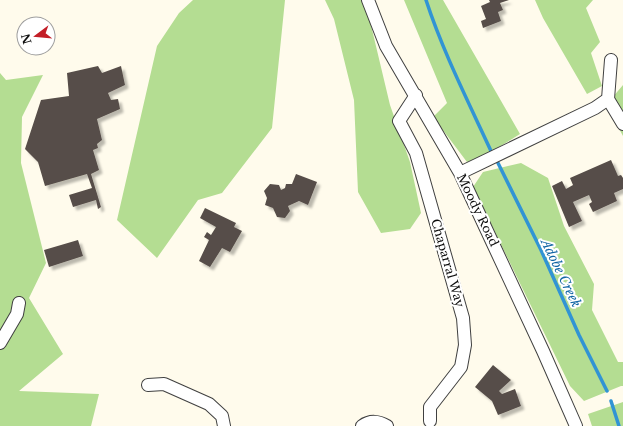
<svg xmlns="http://www.w3.org/2000/svg" width="623" height="426" font-family="'Libre Baskerville',serif">
<style>
.forest{fill:#b4dd92}
.lines{fill:none;stroke-linecap:round;stroke-linejoin:round}
.stream{stroke:#3194d4;stroke-width:3.5}
.building{fill:#564d48;filter:url(#shadow)}
.minor-casing{stroke:#404040;stroke-width:14}
.minor{stroke:#fff;stroke-width:12}
.labels{text-anchor:middle;dominant-baseline:central;stroke-width:4;stroke-linejoin:round;paint-order:stroke}
.street-label{font-size:12px;fill:#0d0d0d;stroke:#fff}
.water-label{font-size:13px;font-style:italic;fill:#1065a4;stroke:#fff}
</style>
<defs>
<filter id="shadow"><feDropShadow dx="3.5" dy="3.5" stdDeviation="1" flood-color="#0004"/></filter>
</defs>
<rect width="100%" height="100%" fill="#fffbec"/>
<path class="forest" d="M 193,0 L 285,0 L 272,128 L 222,193 L 198,200 L 157,258 L 117,220 L 157,46 L 179,13 Z
M 325,0 L 365,0 L 390,105 L 410,162 L 421,213 L 410,229 L 381,233 L 358,192 L 354,100 L 334,19 Z
M 404,0 L 443,0 L 520,134 L 483,157 L 467,162 L 433,117 L 447,103 Z
M 535,0 L 593,0 L 586,8 L 600,42 L 591,53 L 602,86 L 587,94 L 543,18 Z
M 0,73 L 6,80 L 43,75 L 22,117 L 21,163 L 46,263 L 29,298 L 63,354 L 19,391 L 99,394 L 91,426 L 0,426 Z
M 623,85 L 623,136 L 606,105 Z
M 521,163 L 548,178 L 564,226 L 594,284 L 592,310 L 618,362 L 623,362 L 623,386 L 621,386 L 584,401 L 570,386 L 473,187 L 483,172 Z
M 623,402 L 623,426 L 592,426 L 588,414 Z"/>
<g class="lines">
<path class="stream" d="M 426,0 C 443,52 468,101 491,151
M 498,163 L 541,250 L 579,335 L 607,391
M 611,401 L 619,426"/>
</g>
<path class="building" d="M 489,0 L 509,0 L 500,3 L 503,10 L 498,12 L 501,21 L 483,28 L 481,21 L 486,19 L 481,6 L 490,2 Z
M 98,66 L 102,73 L 121,66 L 125,85 L 108,93 L 111,100 L 118,99 L 120,109 L 97,119 L 102,140 L 97,144 L 98,148 L 93,150 L 99,170 L 91,174 L 101,207 L 98,209 L 96,200 L 73,207 L 69,195 L 92,188 L 87,174 L 45,186 L 38,162 L 25,149 L 41,100 L 69,96 L 67,73 Z
M 611,160 L 618,176 L 621,175 L 623,178 L 623,189 L 614,193 L 617,201 L 593,212 L 589,204 L 592,202 L 589,195 L 573,202 L 582,221 L 569,227 L 552,186 L 562,181 L 566,189 L 573,185 L 570,178 Z
M 296,174 L 317,182 L 308,205 L 299,201 L 288,206 L 290,211 L 285,218 L 277,217 L 273,208 L 265,205 L 267,198 L 264,191 L 270,184 L 279,185 L 281,190 L 285,188 L 286,184 L 292,184 Z
M 205,208 L 236,223 L 234,227 L 242,231 L 230,252 L 222,248 L 210,267 L 199,261 L 209,240 L 204,237 L 207,232 L 211,235 L 216,227 L 200,218 Z
M 78,240 L 83,256 L 49,267 L 44,250 Z
M 493,365 L 511,380 L 499,391 L 502,394 L 515,389 L 521,406 L 498,415 L 492,401 L 475,387 Z"/>
<g class="lines">
<g class="minor-casing">
<path id="minor" d="M 368,0 L 386,46 L 460,173 L 543,351 L 576,426
M 611,60 L 608,99 L 623,124
M 416,95 L 399,121 L 416,153 L 463,318 L 465,345 L 461,367 L 430,407 L 430,421
M 460,173 L 595,108 L 608,99
M 0,343 L 17,314 L 19,303
M 148,385 L 164,384 L 209,404 L 222,416 L 224,426
M 362,426 C 370,420 379,421 387,426"/>
</g>
<use href="#minor" class="minor"/>
</g>
<g class="labels">
<g class="street-label">
<text transform="translate(478 210) rotate(64)">Moody Road</text>
<text transform="translate(448 263) rotate(74)">Chaparral Way</text>
</g>
<g class="water-label">
<text transform="translate(561 273) rotate(64)">Adobe Creek</text>
</g>
</g>
<g transform="translate(36 36) rotate(254)"><circle r="19" fill="#ffffff" stroke="#9e9e9e"/>
<path d="M0-3L7 15L0 10L-7 15Z" fill="#c31e27"/>
<text y="-6" font-size="11" font-weight="bold" text-anchor="middle" fill="#0d0d0d">N</text>
</g>
</svg>
